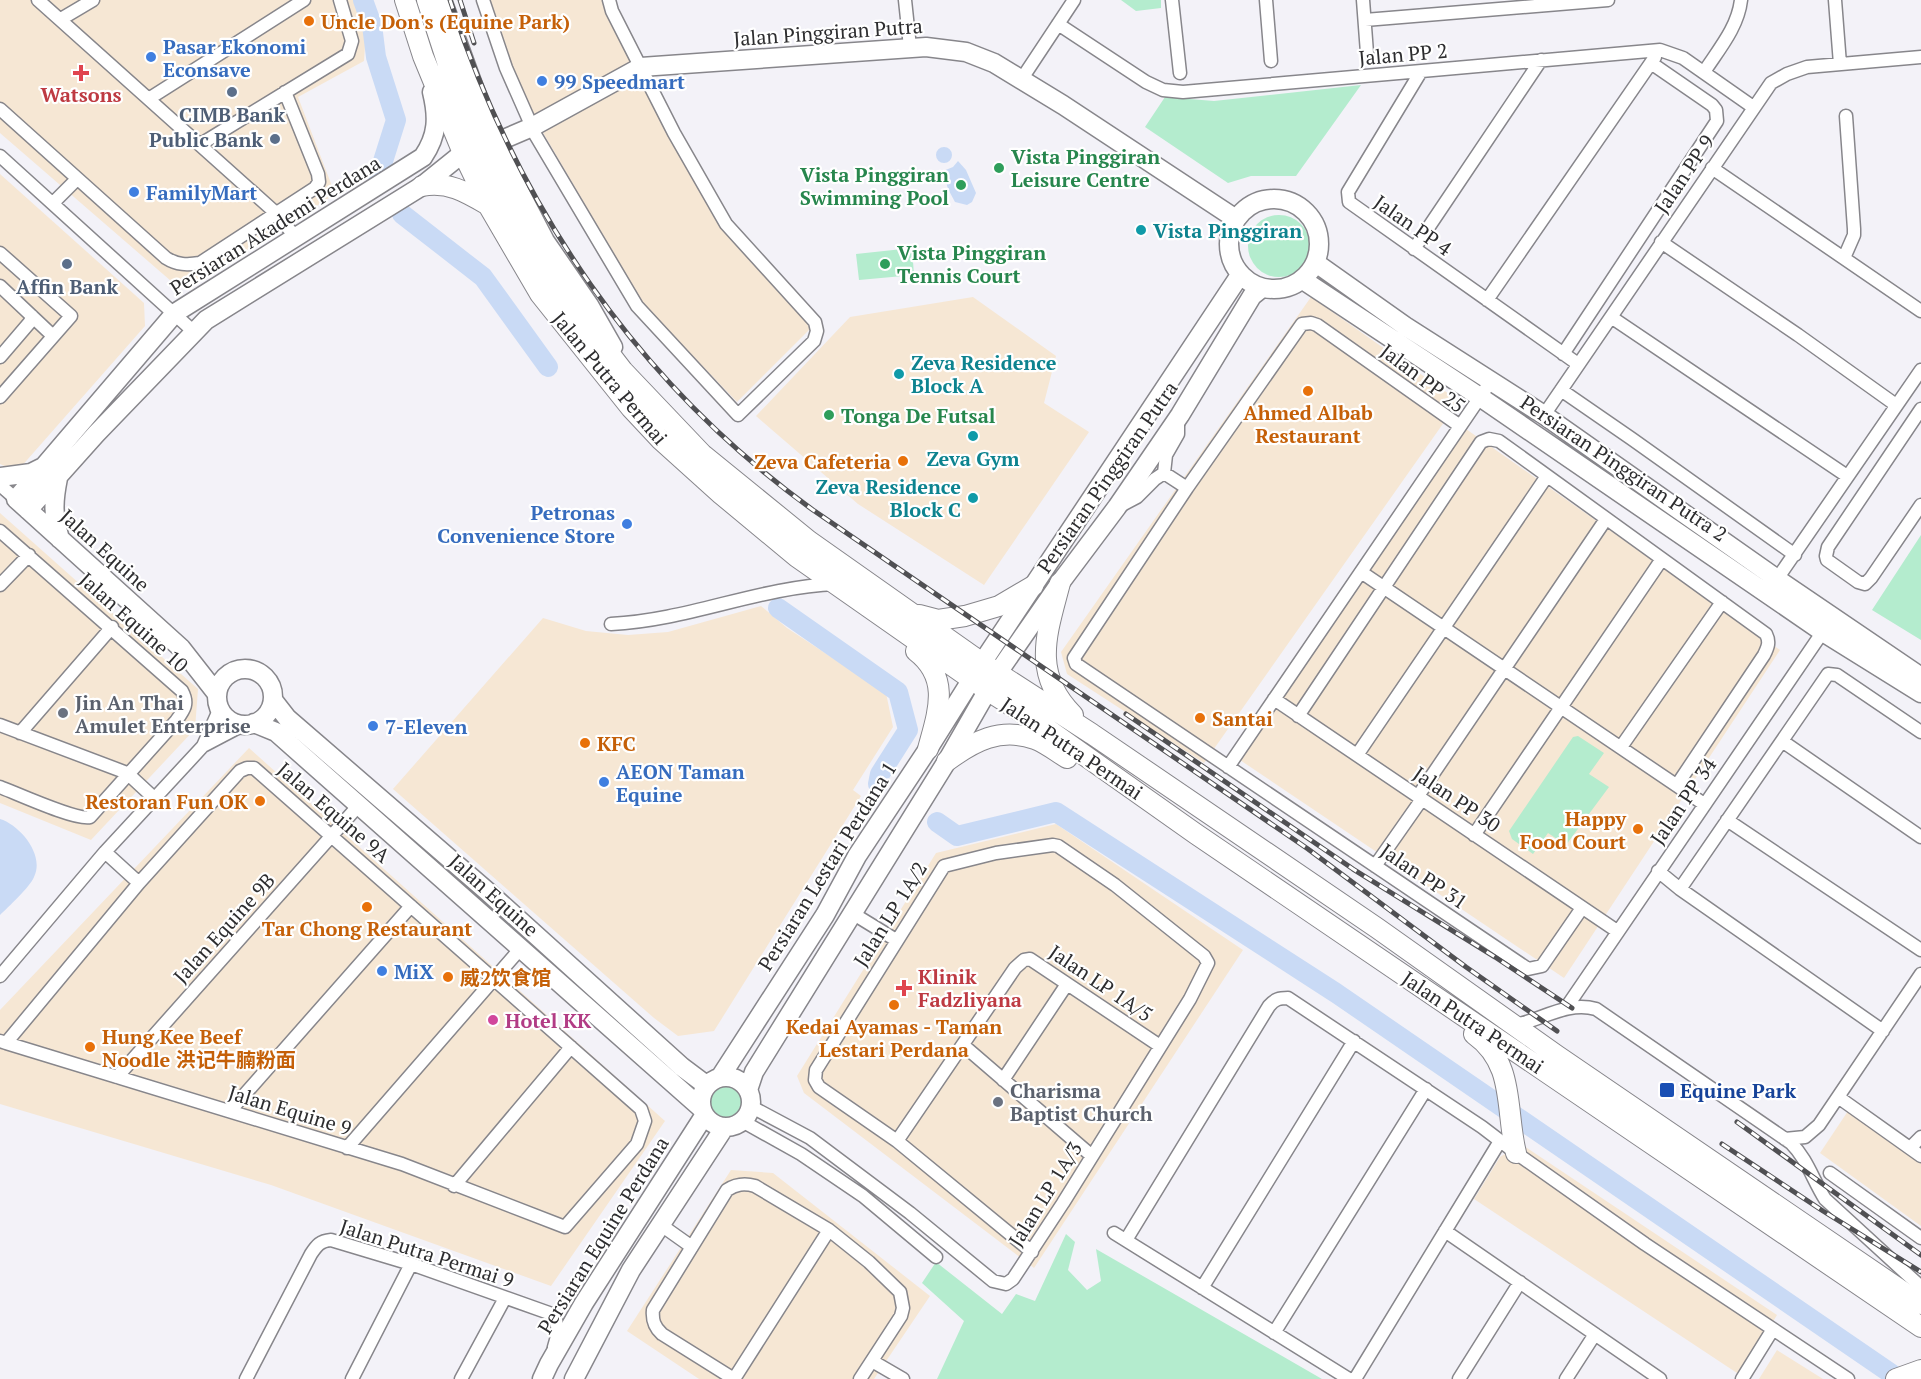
<svg xmlns="http://www.w3.org/2000/svg" width="1921" height="1379" font-family="'PT Serif','Noto Sans SC',serif">
<style>
.commercial{fill:#f6e7d4}
.green{fill:#b4ecce}
.water{fill:#c9daf5}
.lines{fill:none;stroke-linecap:round;stroke-linejoin:round}
.river{stroke:#c9daf5;stroke-width:20}
.street-casing{stroke:#87868b;stroke-width:15}
.secondary-casing{stroke:#87868b;stroke-width:21}
.primary-casing{stroke:#87868b;stroke-width:22}
.street{stroke:#fff;stroke-width:12}
.secondary{stroke:#fff;stroke-width:18}
.primary{stroke:#fff;stroke-width:20}
.rail-casing{stroke:#505053;stroke-width:5}
.rail{stroke:#fff;stroke-width:3;stroke-dasharray:9;stroke-linecap:butt}
.food-dot{fill:#e8710a;stroke:#fff;stroke-width:2}
.shop-dot{fill:#3f7fe0;stroke:#fff;stroke-width:2}
.health-dot{fill:#e0444e;stroke:#fff;stroke-width:2}
.service-dot{fill:#5c6f8a;stroke:#fff;stroke-width:2}
.leisure-dot{fill:#2e9e5b;stroke:#fff;stroke-width:2}
.culture-dot{fill:#0f9aa8;stroke:#fff;stroke-width:2}
.worship-dot{fill:#6b7280;stroke:#fff;stroke-width:2}
.hotel-dot{fill:#d1479c;stroke:#fff;stroke-width:2}
.transit-dot{fill:#1a4fb4;stroke:#fff;stroke-width:2}
.labels{text-anchor:middle;dominant-baseline:central;stroke-width:4.5;stroke-linejoin:round;paint-order:stroke}
.food-label{font-size:20px;font-weight:bold;fill:#c56008;stroke:#fff;text-anchor:start}
.street-label{font-size:20px;fill:#2d2d2f;stroke:#fff}
.shop-label{font-size:20px;font-weight:bold;fill:#366cbe;stroke:#fff;text-anchor:start}
.health-label{font-size:20px;font-weight:bold;fill:#be3a42;stroke:#fff}
.service-label{font-size:20px;font-weight:bold;fill:#4e5e75;stroke:#fff}
.leisure-label{font-size:20px;font-weight:bold;fill:#27864d;stroke:#fff;text-anchor:start}
.culture-label{font-size:20px;font-weight:bold;fill:#0d838f;stroke:#fff;text-anchor:start}
.worship-label{font-size:20px;font-weight:bold;fill:#5b616d;stroke:#fff;text-anchor:start}
.hotel-label{font-size:20px;font-weight:bold;fill:#b23c85;stroke:#fff;text-anchor:start}
.transit-label{font-size:20px;font-weight:bold;fill:#164399;stroke:#fff;text-anchor:start}
</style>
<rect width="100%" height="100%" fill="#f3f2f8"/>
<path class="commercial" d="M 0,0 L 357,0 L 366,30 L 364,61 L 298,97 L 335,194 L 198,283 L 171,281 L 0,133 Z
M 490,0 L 602,0 L 672,143 L 725,232 L 811,328 L 737,402 L 643,304 L 535,119 L 510,60 Z
M 0,174 L 144,303 L 145,326 L 20,468 L 9,468 L 0,464 Z
M 973,297 L 1056,356 L 1044,403 L 1089,432 L 984,585 L 858,504 L 756,416 L 850,317 Z
M 1311,297 L 1459,401 L 1204,763 L 1067,674 L 1061,652 Z
M 1466,429 L 1780,650 L 1564,978 L 1240,760 Z
M 0,513 L 198,689 L 195,729 L 91,840 L 0,803 Z
M 761,606 L 787,628 L 886,693 L 893,727 L 853,790 L 861,796 L 714,1031 L 678,1036 L 654,1018 L 393,789 L 543,618 L 586,631 L 628,635 L 668,632 Z
M 249,748 L 665,1121 L 551,1286 L 271,1185 L 0,1104 L 0,1010 Z
M 1056,824 L 1243,950 L 1034,1268 L 804,1093 L 797,1076 L 936,853 Z
M 1848,1111 L 1913,1156 L 1921,1147 L 1921,1226 L 1820,1153 Z
M 1521,1144 L 1777,1315 L 1740,1375 L 1474,1199 L 1500,1157 Z
M 731,1170 L 773,1173 L 930,1296 L 874,1379 L 699,1379 L 627,1331 Z
M 1777,1350 L 1823,1379 L 1759,1379 Z"/>
<path class="green" d="M 1121,0 L 1161,0 L 1161,8 L 1136,11 Z
M 1361,85 L 1296,176 L 1251,176 L 1228,183 L 1145,127 L 1165,97 L 1214,101 Z
M1248 246a31 31 0 1 1 62 0a31 31 0 1 1-62 0Z
M 912,248 L 914,275 L 859,280 L 856,254 Z
M 1921,535 L 1921,640 L 1872,610 Z
M 1578,736 L 1604,753 L 1589,774 L 1609,787 L 1566,845 L 1548,833 L 1533,854 L 1512,839 L 1509,831 L 1573,737 Z
M708 1101a18 18 0 1 1 36 0a18 18 0 1 1-36 0Z
M 1066,1234 L 1075,1242 L 1068,1270 L 1087,1290 L 1101,1281 L 1096,1249 L 1322,1379 L 937,1379 L 964,1321 L 922,1283 L 936,1262 L 1002,1314 L 1016,1294 L 1035,1301 Z"/>
<path class="water" d="M936 155a8 8 0 1 1 16 0a8 8 0 1 1-16 0Z
M 958,161 L 966,170 L 976,193 L 972,202 L 967,205 L 955,202 L 948,189 L 943,171 L 953,167 Z
M 0,819 C 20,825 45,855 34,877 C 30,887 8,907 0,915 Z"/>
<g class="lines">
<path class="river" d="M 363,0 L 372,25 L 376,57 L 396,120 L 378,177
M 402,214 L 483,277 L 548,367
M 778,608 L 898,692 L 908,730 L 880,774 L 878,784
M 937,822 L 957,836 L 1056,812 L 1336,993 L 1899,1379"/>
<g class="street-casing">
<path id="street" d="M 38,0 L 277,214 L 296,238
M 483,0 L 506,68 L 536,136 L 637,306 L 738,415 L 814,341 L 817,331 L 815,322 L 726,224 L 674,133 L 612,11 L 609,0
M 905,0 L 910,47
M 1172,0 L 1180,73
M 1266,0 L 1271,61
M 1363,0 L 1367,53
M 1835,0 L 1840,64
M 61,19 L 93,0
M 1365,20 L 1608,0
M 1058,24 L 1146,82 L 1163,90 L 1183,92 C 1342,79 1501,63 1660,50 L 1683,58 L 1753,107
M 1704,72 C 1719,49 1738,27 1741,0
M 1420,73 L 1348,192 L 1349,202 L 1578,364
M 1021,80 L 1074,0
M 150,98 L 304,0
M 0,109 L 166,258 C 177,265 187,265 200,263 L 315,188 L 319,182 L 318,174 L 285,92
M 201,144 L 348,54 L 352,41 L 340,0
M 0,156 L 193,331
M 1712,168 L 1921,311
M 53,203 L 77,179
M 1661,242 L 1798,335 L 1896,405
M 1414,249 L 1541,60
M 0,253 L 71,316 L 0,397
M 1844,258 L 1854,235 L 1854,229 L 1846,116
M 0,286 L 53,336
M 1487,300 L 1655,57
M 1611,317 L 1847,476
M 1563,354 L 1717,121 L 1716,110 L 1712,105 L 1651,63
M 0,357 L 30,322 L 32,316
M 1561,390 L 1632,439 L 1795,555
M 1921,409 L 1828,547 L 1826,556 L 1827,560 L 1858,582 L 1865,584 L 1871,578 L 1921,505
M 1544,415 L 1771,83 L 1787,74 L 1807,67 L 1921,57
M 1460,426 L 1317,325 L 1311,323 L 1302,324 L 1187,488 L 1074,658 L 1076,664 L 1528,969 L 1542,966 L 1582,908
M 1164,473 L 1166,455 L 1178,434 L 1178,421
M 1164,473 L 1187,488
M 0,485 L 16,499
M 1120,506 L 1137,497 L 1155,479 L 1164,473
M 0,531 L 182,691 C 189,704 184,710 176,721 L 90,817 C 77,821 16,793 0,787
M 1361,572 L 1704,804
M 1777,579 L 1921,370
M 0,585 L 29,555
M 611,624 C 690,620 758,587 836,584
M 1274,699 L 1617,931
M 1298,716 L 1481,442 L 1489,439 L 1499,441 L 1766,634 C 1770,642 1768,647 1764,655 L 1677,785
M 0,725 L 127,773 L 154,798
M 20,733 L 112,627
M 1782,741 L 1921,837
M 203,746 L 220,708
M 1621,747 L 1722,602
M 1357,755 L 1547,476
M 1228,767 L 1491,381
M 1418,796 L 1606,519
M 1727,820 L 1921,950
M 1474,835 L 1662,559
M 105,852 L 139,883
M 1375,866 L 1422,799
M 1658,871 L 1680,889 L 1883,1031
M 1680,889 L 1828,674 L 1837,675 L 1921,732
M 852,913 L 896,940
M 0,976 L 105,852 L 203,746 L 243,725
M 1566,1008 L 1826,627
M 1516,1025 C 1543,1019 1568,1001 1596,1009 L 1791,1143 C 1807,1159 1813,1180 1825,1199 L 1921,1287
M 0,1041 L 6,1043 L 402,1164 L 565,1227 L 637,1144 L 645,1121 L 641,1109 L 254,768 L 247,768 L 240,771 L 139,883 L 6,1043
M 963,1045 L 1092,1156
M 117,1077 L 359,805
M 1003,1080 L 1067,984
M 1838,1097 L 1921,1156
M 750,1106 L 810,1138 L 910,1213 L 993,1281 L 1006,1284 L 1013,1279 L 1063,1203 L 1190,999 L 1208,963 L 1204,956 L 1115,885 L 1058,846 L 1053,845 L 996,853 L 944,866 L 816,1070 L 815,1080 L 819,1087 L 897,1141 L 1032,1252
M 230,1111 L 411,906
M 742,1121 L 801,1154 L 863,1196 L 936,1257
M 1785,1139 L 1805,1137 L 1819,1125 L 1921,974
M 897,1141 L 1015,968 L 1024,960 L 1030,959 L 1160,1046
M 347,1148 L 521,948
M 1910,1148 L 1921,1137
M 1830,1173 L 1921,1238
M 454,1186 L 571,1047
M 661,1225 L 692,1247
M 1445,1231 L 1660,1379
M 1114,1233 L 1349,1379
M 1126,1240 L 1269,1006 C 1275,999 1279,998 1288,998 L 1482,1127 L 1516,1153 L 1645,1244 L 1848,1379
M 1202,1288 L 1354,1041
M 1274,1333 L 1426,1089
M 872,1361 L 903,1379
M 246,1379 L 311,1254 C 317,1245 320,1241 331,1240 L 411,1264 L 549,1313 L 556,1319 L 558,1333 L 554,1347
M 352,1379 L 411,1264
M 461,1379 L 505,1298
M 734,1379 L 662,1334 C 654,1327 652,1320 653,1310 L 727,1190 C 736,1184 744,1183 755,1186 L 829,1230 L 869,1262 L 900,1292 L 903,1308 L 901,1316 L 860,1379
M 734,1379 L 829,1230
M 1355,1379 L 1500,1141
M 1459,1379 L 1520,1282
M 1566,1379 L 1595,1334
M 1742,1379 L 1773,1329"/>
</g>
<g class="secondary-casing">
<path id="secondary" d="M 442,0 L 480,104 L 519,191 L 545,241 L 589,305 L 613,347
M 497,142 L 532,127 L 641,67 L 926,47 L 966,52 L 994,63 L 1063,105 L 1236,219
M1229 244a45 45 0 1 1 90 0a45 45 0 1 1-90 0Z
M 1316,263 L 1405,326 L 1544,415 L 1777,579 L 1921,677
M 1303,280 L 1480,397 L 1823,632 L 1921,693
M 0,477 L 31,473 L 41,468
M 58,478 C 53,503 53,515 60,539
M 28,510 L 96,434 L 206,320 L 422,186 L 463,153
M217 697a28 28 0 1 1 56 0a28 28 0 1 1-56 0Z
M 217,694 L 181,648 L 16,499 L 175,313 L 423,157 C 438,135 438,117 432,92
M 273,700 L 287,718 L 487,891 L 682,1067 L 706,1085
M 254,723 L 276,732 L 701,1108
M 721,1076 L 825,915 L 857,856 L 928,749 L 982,663 L 1240,275
M701 1102a25 25 0 1 1 50 0a25 25 0 1 1-50 0Z
M 748,1090 L 754,1072 L 947,761 L 997,674 L 1060,583 L 1117,507 L 1180,415 L 1252,296 L 1262,288
M 542,1379 L 549,1364 L 584,1303 L 704,1116
M 574,1379 L 631,1270 L 724,1128"/>
</g>
<g class="primary-casing">
<path id="primary" d="M 405,0 L 423,56 L 463,153 L 488,205 L 540,294 L 631,408 L 660,439 L 721,494 L 797,557 L 987,690 L 1036,721 L 1196,834 L 1921,1327
M 427,0 L 454,83 L 472,129 L 504,195 L 535,251 L 559,288 L 623,371 L 702,454 L 809,541 L 982,663 L 1092,734 L 1377,928 L 1556,1055 L 1921,1304
M 422,186 C 448,181 466,192 488,205
M 1060,583 C 1047,633 1031,673 1073,715
M 919,615 L 938,620 L 965,616 L 999,606 L 1033,586
M 916,651 C 951,678 938,712 928,749
M 947,761 C 974,741 1000,727 1035,739 C 1046,743 1057,752 1067,758
M 1474,1034 C 1516,1064 1505,1109 1516,1153
M 1896,1379 L 1921,1370"/>
</g>
<use href="#street" class="street"/>
<use href="#secondary" class="secondary"/>
<use href="#primary" class="primary"/>
<g class="rail-casing">
<path id="rail" d="M 450,0 C 517,206 637,383 813,510 L 1308,849 L 1466,967 L 1557,1031
M 460,0 L 474,43
M 1126,714 L 1353,869 L 1495,957 L 1572,1008
M 1737,1122 L 1921,1255
M 1722,1144 L 1823,1211 L 1921,1272"/>
</g>
<use href="#rail" class="rail"/>
</g>
<g class="food-dot">
<circle cx="309" cy="21" r="6"/>
<circle cx="1308" cy="391" r="6"/>
<circle cx="903" cy="461" r="6"/>
<circle cx="1200" cy="718" r="6"/>
<circle cx="585" cy="743" r="6"/>
<circle cx="260" cy="801" r="6"/>
<circle cx="1638" cy="829" r="6"/>
<circle cx="367" cy="907" r="6"/>
<circle cx="448" cy="977" r="6"/>
<circle cx="894" cy="1005" r="6"/>
<circle cx="90" cy="1047" r="6"/>
</g>
<g class="shop-dot">
<circle cx="151" cy="57" r="6"/>
<circle cx="542" cy="81" r="6"/>
<circle cx="134" cy="192" r="6"/>
<circle cx="627" cy="524" r="6"/>
<circle cx="373" cy="726" r="6"/>
<circle cx="604" cy="782" r="6"/>
<circle cx="382" cy="971" r="6"/>
</g>
<g class="health-dot">
<path d="M78 64h6v6h6v6h-6v6h-6v-6h-6v-6h6z"/>
<path d="M901 979h6v6h6v6h-6v6h-6v-6h-6v-6h6z"/>
</g>
<g class="service-dot">
<circle cx="232" cy="92" r="6"/>
<circle cx="275" cy="139" r="6"/>
<circle cx="67" cy="264" r="6"/>
</g>
<g class="leisure-dot">
<circle cx="999" cy="168" r="6"/>
<circle cx="961" cy="185" r="6"/>
<circle cx="885" cy="264" r="6"/>
<circle cx="829" cy="415" r="6"/>
</g>
<g class="culture-dot">
<circle cx="1141" cy="230" r="6"/>
<circle cx="899" cy="374" r="6"/>
<circle cx="973" cy="436" r="6"/>
<circle cx="973" cy="498" r="6"/>
</g>
<g class="worship-dot">
<circle cx="63" cy="713" r="6"/>
<circle cx="998" cy="1102" r="6"/>
</g>
<circle class="hotel-dot" cx="493" cy="1020" r="6"/>
<rect class="transit-dot" x="1659" y="1082" width="16" height="16" rx="3"/>
<g class="labels">
<g class="food-label">
<text x="321" y="21">Uncle Don's (Equine Park)</text>
<text x="1308" y="412" text-anchor="middle">Ahmed Albab<tspan x="1308" dy="23">Restaurant</tspan></text>
<text x="891" y="461" text-anchor="end">Zeva Cafeteria</text>
<text x="1212" y="718">Santai</text>
<text x="597" y="743">KFC</text>
<text x="248" y="801" text-anchor="end">Restoran Fun OK</text>
<text x="1626" y="818" text-anchor="end">Happy<tspan x="1626" dy="23">Food Court</tspan></text>
<text x="367" y="928" text-anchor="middle">Tar Chong Restaurant</text>
<text x="460" y="977">威2饮食馆</text>
<text x="894" y="1026" text-anchor="middle">Kedai Ayamas - Taman<tspan x="894" dy="23">Lestari Perdana</tspan></text>
<text x="102" y="1036">Hung Kee Beef<tspan x="102" dy="23">Noodle 洪记牛腩粉面</tspan></text>
</g>
<g class="street-label">
<text transform="translate(828 32) rotate(-4)">Jalan Pinggiran Putra</text>
<text transform="translate(1403 54) rotate(-5)">Jalan PP 2</text>
<text transform="translate(1684 174) rotate(-56)">Jalan PP 9</text>
<text transform="translate(275 225) rotate(-32)">Persiaran Akademi Perdana</text>
<text transform="translate(1413 225) rotate(35)">Jalan PP 4</text>
<text transform="translate(610 378) rotate(50)">Jalan Putra Permai</text>
<text transform="translate(1423 378) rotate(37)">Jalan PP 25</text>
<text transform="translate(1624 468) rotate(34)">Persiaran Pinggiran Putra 2</text>
<text transform="translate(1107 477) rotate(-55)">Persiaran Pinggiran Putra</text>
<text transform="translate(105 550) rotate(42)">Jalan Equine</text>
<text transform="translate(134 622) rotate(42)">Jalan Equine 10</text>
<text transform="translate(1072 748) rotate(34)">Jalan Putra Permai</text>
<text transform="translate(1457 799) rotate(34)">Jalan PP 30</text>
<text transform="translate(1683 801) rotate(-56)">Jalan PP 34</text>
<text transform="translate(334 812) rotate(41)">Jalan Equine 9A</text>
<text transform="translate(827 866) rotate(-58)">Persiaran Lestari Perdana 1</text>
<text transform="translate(1424 876) rotate(34)">Jalan PP 31</text>
<text transform="translate(494 895) rotate(42)">Jalan Equine</text>
<text transform="translate(890 914) rotate(-58)">Jalan LP 1A/2</text>
<text transform="translate(224 928) rotate(-48)">Jalan Equine 9B</text>
<text transform="translate(1101 983) rotate(34)">Jalan LP 1A/5</text>
<text transform="translate(1473 1022) rotate(34)">Jalan Putra Permai</text>
<text transform="translate(290 1110) rotate(17)">Jalan Equine 9</text>
<text transform="translate(1045 1194) rotate(-58)">Jalan LP 1A/3</text>
<text transform="translate(603 1235) rotate(-58)">Persiaran Equine Perdana</text>
<text transform="translate(427 1253) rotate(18)">Jalan Putra Permai 9</text>
</g>
<g class="shop-label">
<text x="163" y="46">Pasar Ekonomi<tspan x="163" dy="23">Econsave</tspan></text>
<text x="554" y="81">99 Speedmart</text>
<text x="146" y="192">FamilyMart</text>
<text x="615" y="512" text-anchor="end">Petronas<tspan x="615" dy="23">Convenience Store</tspan></text>
<text x="385" y="726">7-Eleven</text>
<text x="616" y="771">AEON Taman<tspan x="616" dy="23">Equine</tspan></text>
<text x="394" y="971">MiX</text>
</g>
<g class="health-label">
<text x="81" y="94">Watsons</text>
<text x="918" y="976" text-anchor="start">Klinik<tspan x="918" dy="23">Fadzliyana</tspan></text>
</g>
<g class="service-label">
<text x="232" y="114">CIMB Bank</text>
<text x="263" y="139" text-anchor="end">Public Bank</text>
<text x="67" y="286">Affin Bank</text>
</g>
<g class="leisure-label">
<text x="1011" y="156">Vista Pinggiran<tspan x="1011" dy="23">Leisure Centre</tspan></text>
<text x="949" y="174" text-anchor="end">Vista Pinggiran<tspan x="949" dy="23">Swimming Pool</tspan></text>
<text x="897" y="252">Vista Pinggiran<tspan x="897" dy="23">Tennis Court</tspan></text>
<text x="841" y="415">Tonga De Futsal</text>
</g>
<g class="culture-label">
<text x="1153" y="230">Vista Pinggiran</text>
<text x="911" y="362">Zeva Residence<tspan x="911" dy="23">Block A</tspan></text>
<text x="973" y="458" text-anchor="middle">Zeva Gym</text>
<text x="961" y="486" text-anchor="end">Zeva Residence<tspan x="961" dy="23">Block C</tspan></text>
</g>
<g class="worship-label">
<text x="75" y="702">Jin An Thai<tspan x="75" dy="23">Amulet Enterprise</tspan></text>
<text x="1010" y="1090">Charisma<tspan x="1010" dy="23">Baptist Church</tspan></text>
</g>
<g class="hotel-label">
<text x="505" y="1020">Hotel KK</text>
</g>
<g class="transit-label">
<text x="1680" y="1090">Equine Park</text>
</g>
</g>
</svg>
